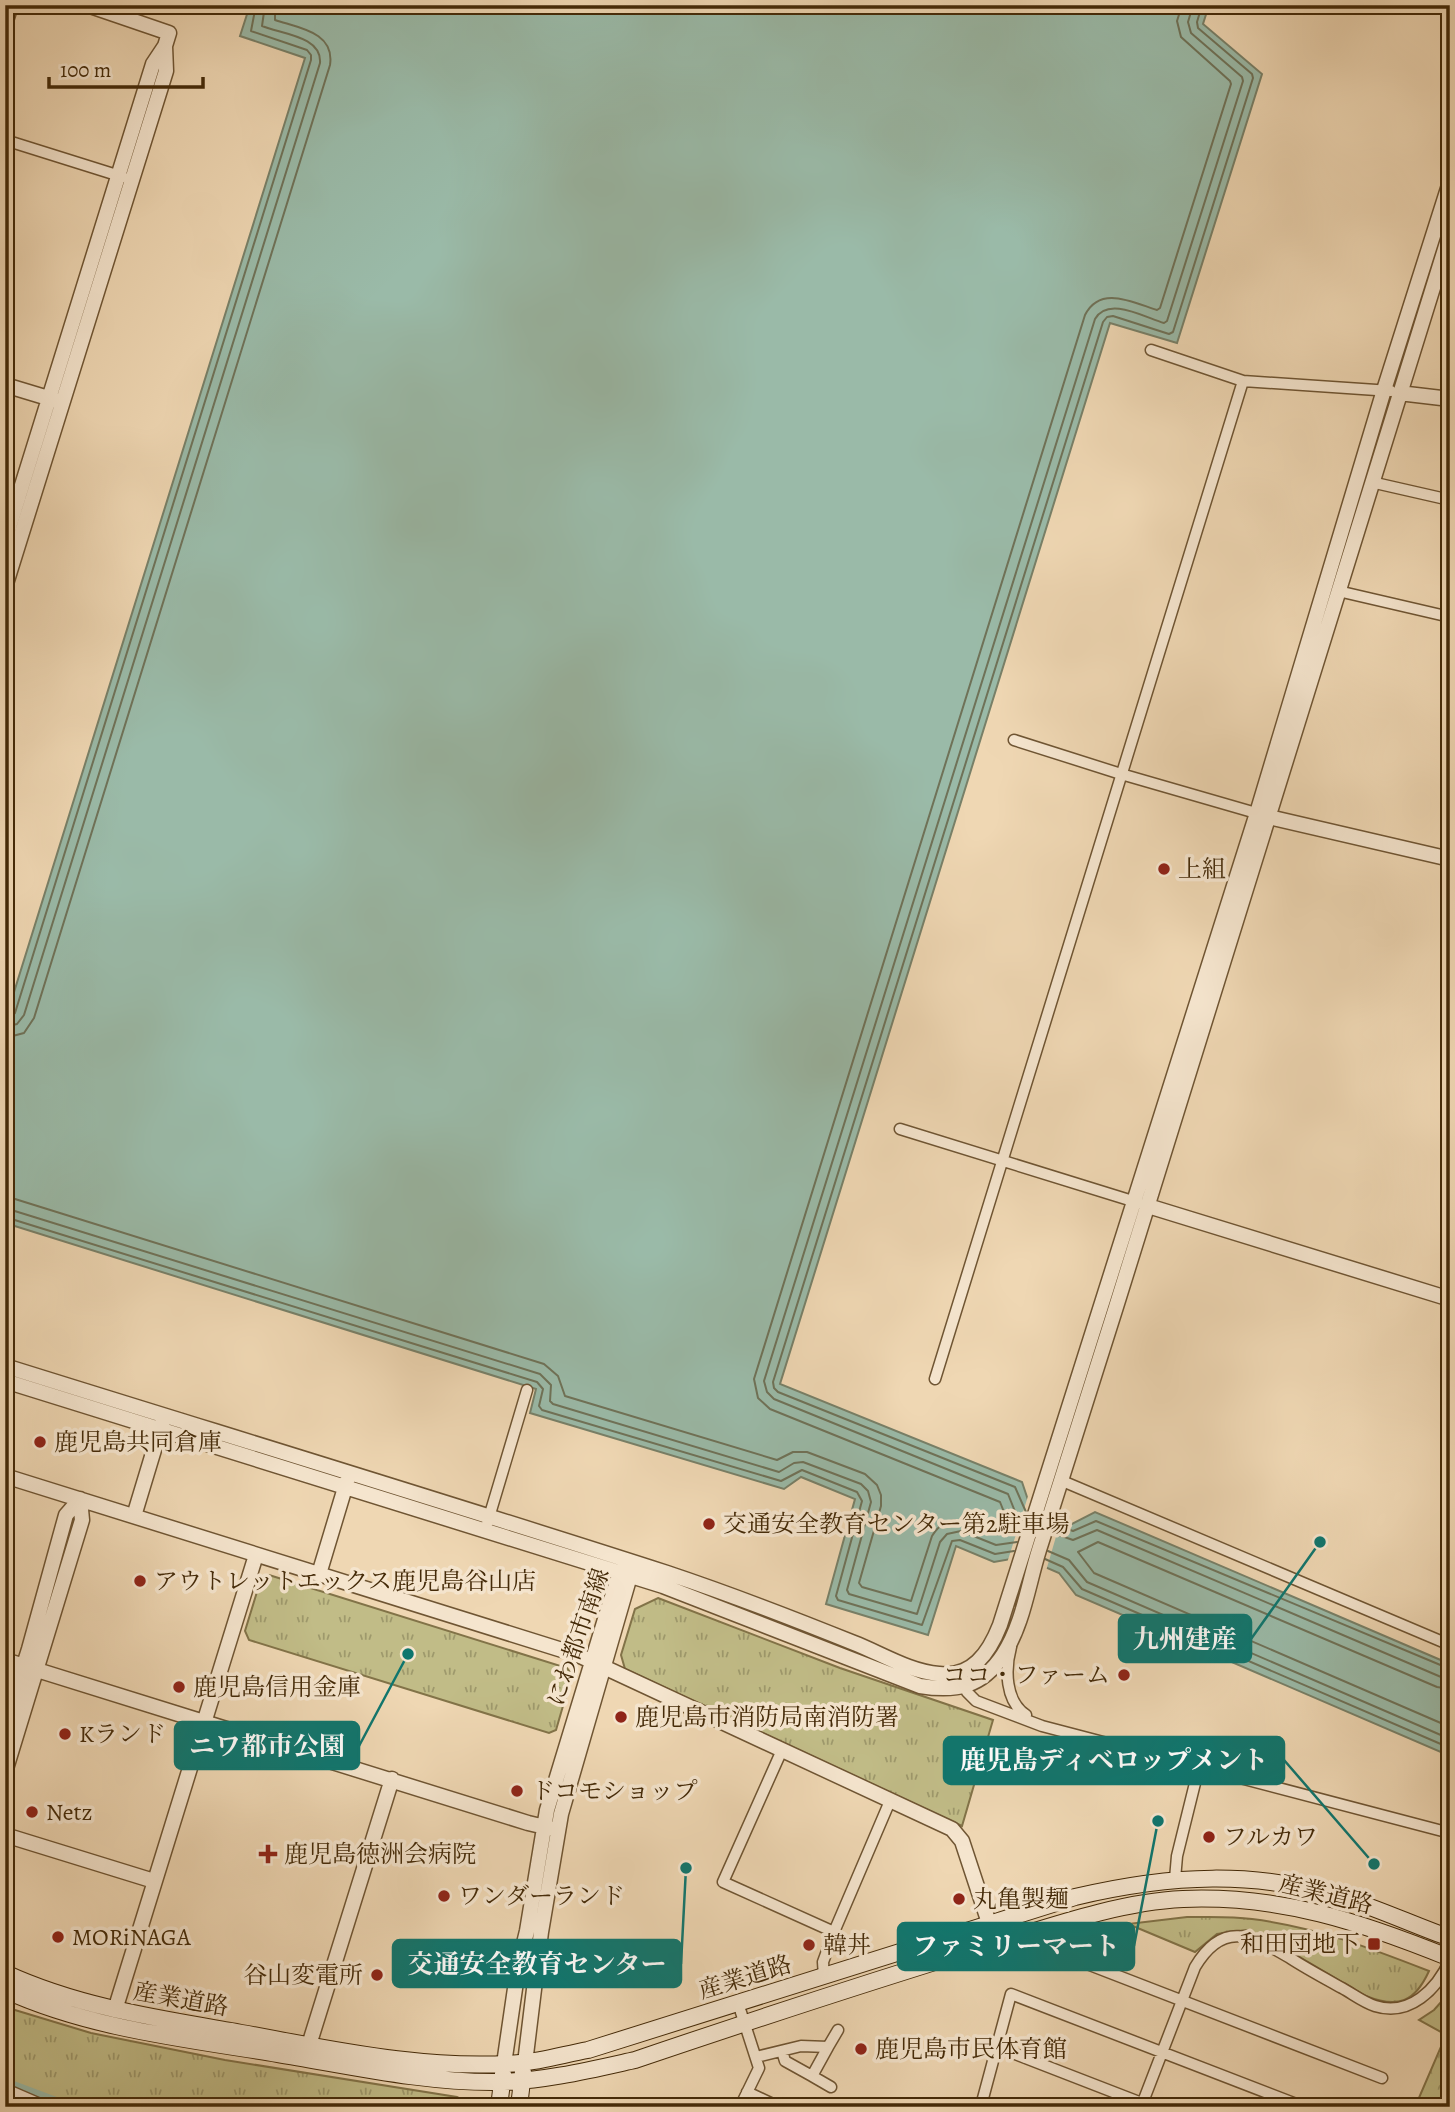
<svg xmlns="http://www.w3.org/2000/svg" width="1455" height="2112" font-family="Alegreya,'Noto Serif JP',serif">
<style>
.forest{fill:url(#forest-crowns);stroke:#827348;stroke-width:2}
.park{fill:url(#park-tufts);stroke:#827348;stroke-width:2}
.water{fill:#9abaa8;stroke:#788068;stroke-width:2}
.pier{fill:#efd7b3}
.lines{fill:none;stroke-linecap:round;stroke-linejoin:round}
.shore{stroke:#6f7258;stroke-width:2}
.canal{stroke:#9abaa8;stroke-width:10}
.minor-casing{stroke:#6f5533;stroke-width:13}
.tertiary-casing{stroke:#6f5533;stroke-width:17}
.secondary-casing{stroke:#442a08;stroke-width:18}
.minor{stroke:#f5e5ce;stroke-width:10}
.tertiary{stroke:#f5e5ce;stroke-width:14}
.secondary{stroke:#f5e5ce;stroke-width:16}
.poi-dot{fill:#8f2418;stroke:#f5e5ce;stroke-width:2.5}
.labels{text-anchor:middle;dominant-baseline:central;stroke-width:7;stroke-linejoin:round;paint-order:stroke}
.poi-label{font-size:24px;fill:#442a08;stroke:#f5e5ce;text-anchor:start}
.street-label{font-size:24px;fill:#442a08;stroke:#f5e5ce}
.leader{fill:none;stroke:#0f766e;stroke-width:2.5}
.callout-dot{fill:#0f766e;stroke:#f5e5ce;stroke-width:2.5}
.callout{fill:#0f766e;stroke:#0f766e;stroke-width:2.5}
.callout-label{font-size:26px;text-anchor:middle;font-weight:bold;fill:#fff}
</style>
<defs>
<pattern id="forest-crowns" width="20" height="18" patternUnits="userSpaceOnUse" patternTransform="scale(1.75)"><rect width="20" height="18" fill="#c1bc87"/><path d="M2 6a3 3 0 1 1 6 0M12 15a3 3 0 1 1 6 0" fill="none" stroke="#9e996c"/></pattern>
<pattern id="park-tufts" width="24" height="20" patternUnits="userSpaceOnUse" patternTransform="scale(1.75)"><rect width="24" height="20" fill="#c1bc87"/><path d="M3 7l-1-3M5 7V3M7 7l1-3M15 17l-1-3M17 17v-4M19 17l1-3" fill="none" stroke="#9e996c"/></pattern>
</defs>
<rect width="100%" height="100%" fill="#efd7b3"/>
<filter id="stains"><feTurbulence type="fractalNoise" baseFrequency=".00286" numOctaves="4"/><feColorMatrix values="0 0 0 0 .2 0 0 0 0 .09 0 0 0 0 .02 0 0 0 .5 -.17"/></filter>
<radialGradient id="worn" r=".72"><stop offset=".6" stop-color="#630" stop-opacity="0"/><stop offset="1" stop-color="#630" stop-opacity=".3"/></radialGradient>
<path class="forest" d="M 1446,2035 L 1450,2037 L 1450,2107 L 1415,2107 Z"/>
<path class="park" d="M 269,1575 L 567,1668 L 572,1675 L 556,1730 L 549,1733 L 249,1640 L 245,1631 L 260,1582 Z
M 658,1598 L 840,1668 L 993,1720 L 962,1826 L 625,1669 L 621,1655 L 635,1609 Z
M 1187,1917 C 1208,1917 1231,1916 1252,1919 C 1316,1927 1370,1948 1429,1971 C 1415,2002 1398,2009 1366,1996 L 1269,1939 L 1246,1930 L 1217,1934 L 1195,1952 L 1128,1924 Z
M 1450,1992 L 1450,2037 L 1419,2020 L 1434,2010 Z
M 5,2007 L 91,2033 L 225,2060 L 457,2097 L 475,2107 L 63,2107 L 5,2086 Z"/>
<path class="water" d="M 250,5 L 1209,5 L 1203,24 L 1262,74 L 1177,343 L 1110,323 L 780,1384 L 1022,1482 L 1030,1506 L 1072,1524 L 1095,1512 L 1450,1664 L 1450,1756 L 1076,1595 L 1059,1573 L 1022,1557 L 994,1562 L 956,1546 L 928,1635 L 826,1604 L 855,1499 L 801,1477 L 784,1489 L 530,1413 L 536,1389 L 5,1223 L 5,1021 L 305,58 L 240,36 Z"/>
<path class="pier" d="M 1029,1493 L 1033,1504 L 1062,1516 L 1046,1571 L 1022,1560 L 1007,1563 Z"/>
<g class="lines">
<path class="shore" d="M 5,1019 L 11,1017 L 15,1013 L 311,60 L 311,55 L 307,50 L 251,31 L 256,5
M 5,1027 L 17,1024 L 24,1015 L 320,63 C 322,36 281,34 262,26 L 265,5
M 5,1038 L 24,1033 L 34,1018 L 330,65 C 335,32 299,28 275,20 L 275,5
M 5,1198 L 15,1199 L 544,1364 L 558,1376 L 565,1396 L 777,1460 L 793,1452 L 807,1452 L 865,1474 L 877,1485 L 881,1495 L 881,1506 L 859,1583 L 862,1587 L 911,1601 L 932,1536 C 952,1504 972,1531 996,1534 C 1001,1535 1008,1532 1013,1531 L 1013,1527 L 1006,1517 L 1000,1502 L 770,1409 L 758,1398 L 754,1379 L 1085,315 C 1100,285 1132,302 1157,310 L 1160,308 L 1231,84 L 1230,81 L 1181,37 L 1177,21 L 1182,5
M 5,1208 L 540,1374 L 551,1385 L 550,1401 L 553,1404 L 779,1472 L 794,1463 L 803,1462 L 861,1484 L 868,1491 L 871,1502 L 847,1590 L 849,1594 L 917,1614 L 940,1542 L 947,1534 L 961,1531 L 996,1545 L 1017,1542
M 5,1217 L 537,1382 L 543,1389 L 539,1406 L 542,1410 L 781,1481 L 802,1470 L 857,1492 L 862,1501 L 836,1596 L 838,1600 L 922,1625 L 952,1541 L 960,1540 L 995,1554 L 1014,1551
M 1026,1512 L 1015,1487 L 778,1392 L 774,1388 L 773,1382 L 1103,322 L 1107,317 L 1113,316 L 1169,334 L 1173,332 L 1253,78 L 1252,74 L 1198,28 L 1197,22 L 1202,5
M 1024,1521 L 1016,1514 L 1008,1494 L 774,1399 L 767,1392 L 764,1381 L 1095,319 C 1108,296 1144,317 1164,323 L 1167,321 L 1243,81 L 1242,77 L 1191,33 L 1188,22 L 1193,5
M 1056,1525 L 1073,1531 L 1096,1521 L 1450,1669
M 1053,1533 L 1073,1540 L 1097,1530 L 1441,1677 L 1450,1678
M 1048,1551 L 1069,1560 L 1087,1582 L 1450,1739
M 1045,1559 L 1063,1567 L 1082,1589 L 1450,1748
M 1450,1689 L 1437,1687 L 1098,1542 L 1078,1552 L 1094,1573 L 1450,1727"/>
<path class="canal" d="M 5,2083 L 69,2107"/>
<g class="minor-casing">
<path id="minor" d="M 5,140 L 123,177
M 1151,350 L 1243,381 L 1391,391
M 1371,482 L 1450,500
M 1338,591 L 1450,617
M 1014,740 L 1121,774 L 1263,815
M 900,1129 L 1139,1203
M 935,1379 L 1243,381
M 1060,1480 L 1450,1645
M 487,1524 L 527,1390
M 1011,1647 C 1005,1669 1005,1701 1026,1715
M 964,1681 L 967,1692 L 976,1701 L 1042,1726 L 1450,1833
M 782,1750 L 723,1882 L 834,1932
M 1175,1879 L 1177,1856 L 1199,1767
M 1082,1962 L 1382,2078
M 824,1977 L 823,1962 L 834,1932 L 890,1801
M 738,2003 L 759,2068 L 740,2107
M 828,2047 L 812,2076 L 831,2087
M 997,2047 L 1152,2107
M 782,2051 L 785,2061 L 812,2076
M 756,2057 L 801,2046 L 828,2047 L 838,2030
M 747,2092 L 779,2107
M 996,2107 L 982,2102 L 1011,1994 L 1304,2107
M 1141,2107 L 1195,1967 C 1223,1920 1251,1935 1290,1958 C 1307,1969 1324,1978 1342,1988 C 1353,1994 1363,2002 1375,2006 C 1410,2017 1437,1989 1450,1960"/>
</g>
<g class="tertiary-casing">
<path id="tertiary" d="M 5,24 L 11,5
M 5,385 L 58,401
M 1399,393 L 1450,399
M 5,540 L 153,64 L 165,46 L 169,33 L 87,5
M 5,587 L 166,71 L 165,46
M 1269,817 L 1450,859
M 1148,1206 L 1450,1299
M 5,1366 C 226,1435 447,1502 667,1573 C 730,1594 792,1618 854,1643 C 880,1653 910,1672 939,1674 C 972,1678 989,1653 1000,1625 L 1257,813 L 1384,390 L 1450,182
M 5,1381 L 663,1586 L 920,1686 C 956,1692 982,1687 1003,1655 C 1023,1625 1028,1585 1039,1550 C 1064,1469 1090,1388 1116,1307 C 1230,950 1336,590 1450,233
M 5,1476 L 578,1655 L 952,1829 L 962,1841 L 989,1923
M 134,1516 L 163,1420
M 319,1574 L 347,1481
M 5,1660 L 528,1823 L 558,1830
M 5,1725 L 29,1649 L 66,1515 L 80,1499
M 5,1772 L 82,1520 L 80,1499
M 5,1835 L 154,1881
M 115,2010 L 256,1555
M 309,2045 L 392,1779
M 525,2063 L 541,1932 L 561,1814 L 630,1576 L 629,1567
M 504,2064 L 518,1968 L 527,1931 L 547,1810 L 609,1606 L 620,1573 L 626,1566
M 5,2091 L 42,2107"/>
</g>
<g class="secondary-casing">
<path id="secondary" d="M 5,1973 C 76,2006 155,2018 231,2031 C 326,2048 423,2071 520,2063 C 543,2061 566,2054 588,2050 L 1075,1897 C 1168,1875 1257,1869 1350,1900 C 1384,1911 1416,1926 1450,1938
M 5,1990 C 90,2029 188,2039 278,2054 C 351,2066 425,2083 499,2082 C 545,2081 590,2070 635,2060 C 750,2021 866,1983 983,1947 C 1046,1928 1117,1902 1183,1899 C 1281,1895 1361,1922 1450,1958
M 499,2107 L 503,2074
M 519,2107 L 523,2072"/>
</g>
<use href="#minor" class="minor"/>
<use href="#tertiary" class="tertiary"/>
<use href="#secondary" class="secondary"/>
</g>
<g class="poi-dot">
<circle cx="1164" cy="869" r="7"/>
<circle cx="40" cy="1442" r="7"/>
<circle cx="709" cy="1524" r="7"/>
<circle cx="140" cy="1581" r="7"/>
<circle cx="1124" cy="1675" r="7"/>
<circle cx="179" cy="1687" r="7"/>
<circle cx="621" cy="1717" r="7"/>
<circle cx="65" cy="1734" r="7"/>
<circle cx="517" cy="1791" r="7"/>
<circle cx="32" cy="1812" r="7"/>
<circle cx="1209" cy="1837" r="7"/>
<path d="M264.5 1843.5h7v7h7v7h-7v7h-7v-7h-7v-7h7z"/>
<circle cx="444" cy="1896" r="7"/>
<circle cx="959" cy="1899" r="7"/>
<circle cx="58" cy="1937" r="7"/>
<rect x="1367" y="1937" width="14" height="14" rx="3.5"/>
<circle cx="809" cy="1945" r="7"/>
<circle cx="377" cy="1975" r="7"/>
<circle cx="861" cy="2049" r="7"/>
</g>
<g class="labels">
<g class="poi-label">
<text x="1178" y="869">上組</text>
<text x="54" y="1442">鹿児島共同倉庫</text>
<text x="723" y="1524">交通安全教育センター第2駐車場</text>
<text x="154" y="1581">アウトレットエックス鹿児島谷山店</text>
<text x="1110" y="1675" text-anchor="end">ココ・ファーム</text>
<text x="193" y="1687">鹿児島信用金庫</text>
<text x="635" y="1717">鹿児島市消防局南消防署</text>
<text x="79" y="1734">Kランド</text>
<text x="531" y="1791">ドコモショップ</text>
<text x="46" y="1812">Netz</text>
<text x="1223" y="1837">フルカワ</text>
<text x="284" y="1854">鹿児島徳洲会病院</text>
<text x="458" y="1896">ワンダーランド</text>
<text x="973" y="1899">丸亀製麺</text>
<text x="72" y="1937">MORiNAGA</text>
<text x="1360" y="1944" text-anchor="end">和田団地下</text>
<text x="823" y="1945">韓丼</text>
<text x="363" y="1975" text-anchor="end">谷山変電所</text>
<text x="875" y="2049">鹿児島市民体育館</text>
</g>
<g class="street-label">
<text transform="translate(578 1637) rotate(-71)">にわ都市南線</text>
<text transform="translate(1326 1894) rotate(14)">産業道路</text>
<text transform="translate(745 1977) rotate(-17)">産業道路</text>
<text transform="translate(181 1999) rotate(10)">産業道路</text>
</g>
</g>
<path class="leader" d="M1320 1542L1251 1639M408 1654L359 1746M1374 1864L1284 1760M1158 1821L1134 1946M686 1868L681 1964"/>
<g class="callout-dot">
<circle cx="1320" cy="1542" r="7"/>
<circle cx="408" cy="1654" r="7"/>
<circle cx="1374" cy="1864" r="7"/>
<circle cx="1158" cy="1821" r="7"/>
<circle cx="686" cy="1868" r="7"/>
</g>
<g class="callout">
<rect x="1119" y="1615" width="132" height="47" rx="7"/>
<rect x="175" y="1722" width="184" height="47" rx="7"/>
<rect x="944" y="1737" width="340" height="47" rx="7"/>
<rect x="898" y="1923" width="236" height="47" rx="7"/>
<rect x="393" y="1940" width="288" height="47" rx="7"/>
</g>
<g class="callout-label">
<text x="1185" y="1648">九州建産</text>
<text x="267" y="1755">ニワ都市公園</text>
<text x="1114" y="1769">鹿児島ディベロップメント</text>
<text x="1016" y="1955">ファミリーマート</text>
<text x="537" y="1973">交通安全教育センター</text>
</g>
<rect width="1455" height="2112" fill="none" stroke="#efd7b3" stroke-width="28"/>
<rect x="7" y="7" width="1441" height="2098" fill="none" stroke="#442a08" stroke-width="3.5"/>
<rect x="14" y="14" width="1427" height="2084" fill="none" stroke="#442a08" stroke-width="2"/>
<path d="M49 77v10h154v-10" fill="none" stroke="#442a08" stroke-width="3.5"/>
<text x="60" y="77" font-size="21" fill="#442a08" stroke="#f5e5ce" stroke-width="5" paint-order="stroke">100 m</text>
<rect width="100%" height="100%" filter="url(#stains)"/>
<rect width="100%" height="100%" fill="url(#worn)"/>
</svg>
